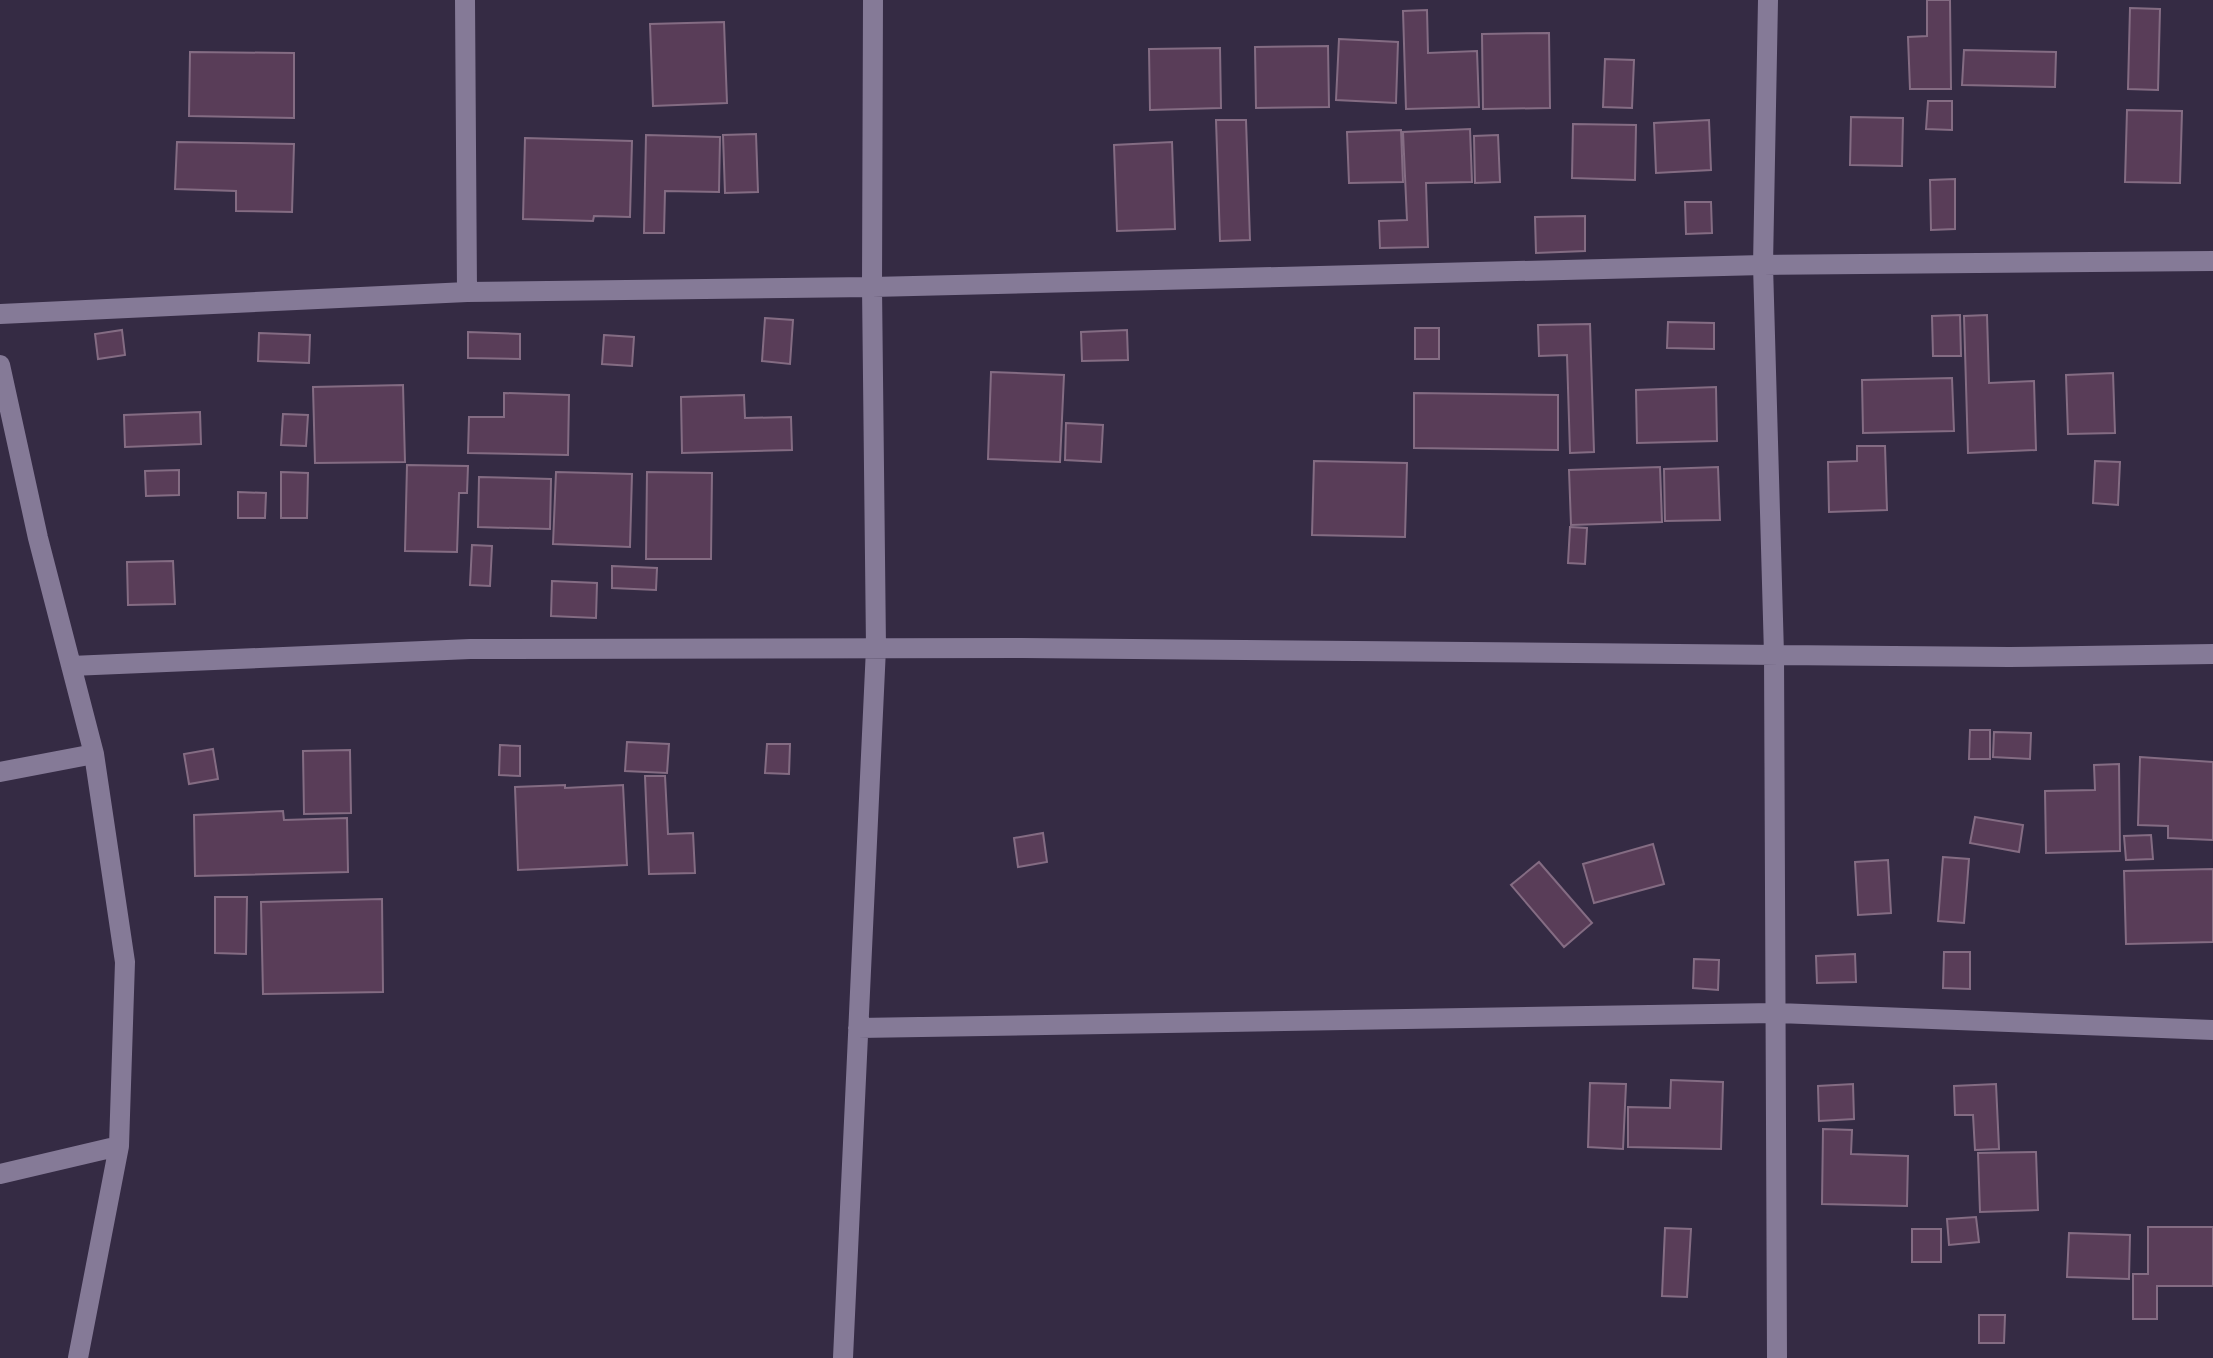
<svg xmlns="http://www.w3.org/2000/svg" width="2213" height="1358" font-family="'Zilla Slab',serif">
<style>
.building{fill:#593d58;stroke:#846c83;stroke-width:2}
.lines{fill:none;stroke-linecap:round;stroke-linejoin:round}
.street{stroke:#857a97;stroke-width:20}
</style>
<rect width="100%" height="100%" fill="#352b44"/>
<path class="building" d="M 1927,0 L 1950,0 L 1951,89 L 1910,89 L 1908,37 L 1927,36 Z
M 2130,8 L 2160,9 L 2158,90 L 2128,89 Z
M 1427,10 L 1428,53 L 1477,51 L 1479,107 L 1406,109 L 1403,11 Z
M 724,22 L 727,103 L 653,106 L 650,24 Z
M 1549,33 L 1550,108 L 1483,109 L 1482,34 Z
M 1339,39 L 1398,42 L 1396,103 L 1336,100 Z
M 1328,46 L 1329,107 L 1256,108 L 1255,47 Z
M 1220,48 L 1221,108 L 1150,110 L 1149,49 Z
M 1964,50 L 2056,52 L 2055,87 L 1962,85 Z
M 190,52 L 294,53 L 294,118 L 189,116 Z
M 1605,59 L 1634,60 L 1632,108 L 1603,107 Z
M 1928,101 L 1952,101 L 1952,130 L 1926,129 Z
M 2127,110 L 2182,111 L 2180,183 L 2125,182 Z
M 1851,117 L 1903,118 L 1902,166 L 1850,165 Z
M 1216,120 L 1246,120 L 1250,240 L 1220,241 Z
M 1709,120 L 1711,170 L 1656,173 L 1654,123 Z
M 1573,124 L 1636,125 L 1635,180 L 1572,178 Z
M 1470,129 L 1472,182 L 1426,183 L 1428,247 L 1380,248 L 1379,221 L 1407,220 L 1403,132 Z
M 1401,130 L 1403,182 L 1349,183 L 1347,132 Z
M 756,134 L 758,192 L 725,193 L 723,135 Z
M 646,135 L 720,137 L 719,192 L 665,191 L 664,233 L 644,233 Z
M 1498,135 L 1500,182 L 1475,183 L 1474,136 Z
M 525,138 L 632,141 L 630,217 L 594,216 L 593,221 L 523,219 Z
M 177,142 L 294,144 L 292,212 L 236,211 L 236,191 L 175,189 Z
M 1172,142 L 1175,229 L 1117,231 L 1114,145 Z
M 1955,179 L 1955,229 L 1931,230 L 1930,180 Z
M 1685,202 L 1711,202 L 1712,233 L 1686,234 Z
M 1585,216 L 1585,251 L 1536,253 L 1535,217 Z
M 1960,315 L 1961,356 L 1933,356 L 1932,316 Z
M 1987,315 L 1989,383 L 2034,381 L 2036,450 L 1968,453 L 1964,316 Z
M 765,318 L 793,320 L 790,364 L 762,361 Z
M 1668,322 L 1714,323 L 1714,349 L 1667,348 Z
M 1590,324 L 1594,452 L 1570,453 L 1567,355 L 1539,356 L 1538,325 Z
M 1415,328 L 1439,328 L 1439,359 L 1415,359 Z
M 122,330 L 125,355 L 98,359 L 95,334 Z
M 1127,330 L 1128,360 L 1082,361 L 1081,332 Z
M 468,332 L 520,334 L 520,359 L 468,358 Z
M 259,333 L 310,335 L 309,363 L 258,361 Z
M 604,335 L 634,337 L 632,366 L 602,364 Z
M 991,372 L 1064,375 L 1060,462 L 988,459 Z
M 2113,373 L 2115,433 L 2068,434 L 2066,375 Z
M 1952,378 L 1954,431 L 1863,433 L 1862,380 Z
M 403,385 L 405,462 L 315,463 L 313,387 Z
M 1716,387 L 1717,441 L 1637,443 L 1636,390 Z
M 504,393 L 569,395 L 568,455 L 468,453 L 469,417 L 504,417 Z
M 1414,393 L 1558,395 L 1558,450 L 1414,448 Z
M 744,395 L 745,418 L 791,417 L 792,450 L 682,453 L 681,397 Z
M 200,412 L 201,444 L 125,447 L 124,415 Z
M 283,414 L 308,415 L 306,446 L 281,445 Z
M 1066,423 L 1103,425 L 1101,462 L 1065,460 Z
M 1857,446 L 1885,446 L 1887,510 L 1829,512 L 1828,462 L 1857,461 Z
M 1314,461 L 1407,463 L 1405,537 L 1312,535 Z
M 2095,461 L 2120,462 L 2118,505 L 2093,503 Z
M 407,465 L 468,466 L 467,493 L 459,493 L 457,552 L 405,551 Z
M 1660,467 L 1662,522 L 1571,525 L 1569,470 Z
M 1718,467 L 1720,520 L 1665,521 L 1664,469 Z
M 179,470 L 179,495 L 146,496 L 145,471 Z
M 281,472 L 308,473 L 307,518 L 281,518 Z
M 556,472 L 632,474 L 630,547 L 553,544 Z
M 647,472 L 712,473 L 711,559 L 646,559 Z
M 479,477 L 551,479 L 550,529 L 478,527 Z
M 238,492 L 266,493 L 265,518 L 238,518 Z
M 1570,527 L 1587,528 L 1585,564 L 1568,563 Z
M 472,545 L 492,546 L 490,586 L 470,585 Z
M 173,561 L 175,604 L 128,605 L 127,562 Z
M 612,566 L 657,568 L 656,590 L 612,588 Z
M 552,581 L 597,583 L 596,618 L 551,616 Z
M 1970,730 L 1990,730 L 1990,759 L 1969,759 Z
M 1994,732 L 2031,733 L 2030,759 L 1993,757 Z
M 627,742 L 669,744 L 667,773 L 625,771 Z
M 767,744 L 790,744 L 789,774 L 765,773 Z
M 500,745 L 520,746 L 520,776 L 499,775 Z
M 213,749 L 218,779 L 189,784 L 184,754 Z
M 350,750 L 351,813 L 304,814 L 303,751 Z
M 2140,757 L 2213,762 L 2213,840 L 2168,838 L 2168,826 L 2138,825 Z
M 2119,764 L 2120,851 L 2046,853 L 2045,791 L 2095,790 L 2094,765 Z
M 645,776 L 665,776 L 668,834 L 693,833 L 695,873 L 649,874 Z
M 565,785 L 565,788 L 623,785 L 627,865 L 518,870 L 515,787 Z
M 283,811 L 284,820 L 347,818 L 348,872 L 195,876 L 194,815 Z
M 1975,817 L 2023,825 L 2019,852 L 1970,843 Z
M 1043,833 L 1047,862 L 1018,867 L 1014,838 Z
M 2151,835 L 2153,859 L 2126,860 L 2124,836 Z
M 1653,844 L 1664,884 L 1594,903 L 1583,864 Z
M 1943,857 L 1969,859 L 1964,923 L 1938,921 Z
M 1888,860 L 1891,913 L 1858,915 L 1855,862 Z
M 1539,862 L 1592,923 L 1564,947 L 1511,885 Z
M 2213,869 L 2213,942 L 2126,944 L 2124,871 Z
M 215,897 L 247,897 L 246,954 L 215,953 Z
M 382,899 L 383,992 L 263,994 L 261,902 Z
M 1944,952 L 1970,952 L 1970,989 L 1943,988 Z
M 1855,954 L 1856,982 L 1817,983 L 1816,956 Z
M 1694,959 L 1719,960 L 1718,990 L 1693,988 Z
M 1671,1080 L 1723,1082 L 1721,1149 L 1628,1147 L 1628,1107 L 1670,1108 Z
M 1590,1083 L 1626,1084 L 1623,1149 L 1588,1147 Z
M 1853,1084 L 1854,1119 L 1819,1121 L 1818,1086 Z
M 1996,1084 L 1999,1149 L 1975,1150 L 1973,1115 L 1955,1115 L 1954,1086 Z
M 1823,1129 L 1852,1130 L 1851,1154 L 1908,1156 L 1907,1206 L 1822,1204 Z
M 2036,1152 L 2038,1210 L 1980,1212 L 1978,1153 Z
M 1976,1217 L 1979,1242 L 1949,1245 L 1947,1219 Z
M 2148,1227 L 2213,1227 L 2213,1286 L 2157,1286 L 2157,1319 L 2133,1319 L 2133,1274 L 2148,1274 Z
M 1665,1228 L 1691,1229 L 1687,1297 L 1662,1296 Z
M 1912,1229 L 1941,1229 L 1941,1262 L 1912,1262 Z
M 2069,1233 L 2130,1235 L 2129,1279 L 2067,1277 Z
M 1979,1315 L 2005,1315 L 2004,1343 L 1979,1343 Z"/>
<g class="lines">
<path class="street" d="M 465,0 L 467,292
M 1768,0 L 1763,265 L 1774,654 L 1777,1358
M 0,314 L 467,292 L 872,287 L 1763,265 L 2213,261
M 0,365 L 38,538 L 94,754 L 125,962 L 119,1146 L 78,1358
M 71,666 L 470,649 L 1022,648 L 2009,657 L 2213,654
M 0,772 L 94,754
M 858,1028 L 1775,1013 L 2213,1030
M 0,1174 L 119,1146
M 843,1358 L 876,648 L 872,287 L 873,0"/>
</g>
</svg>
